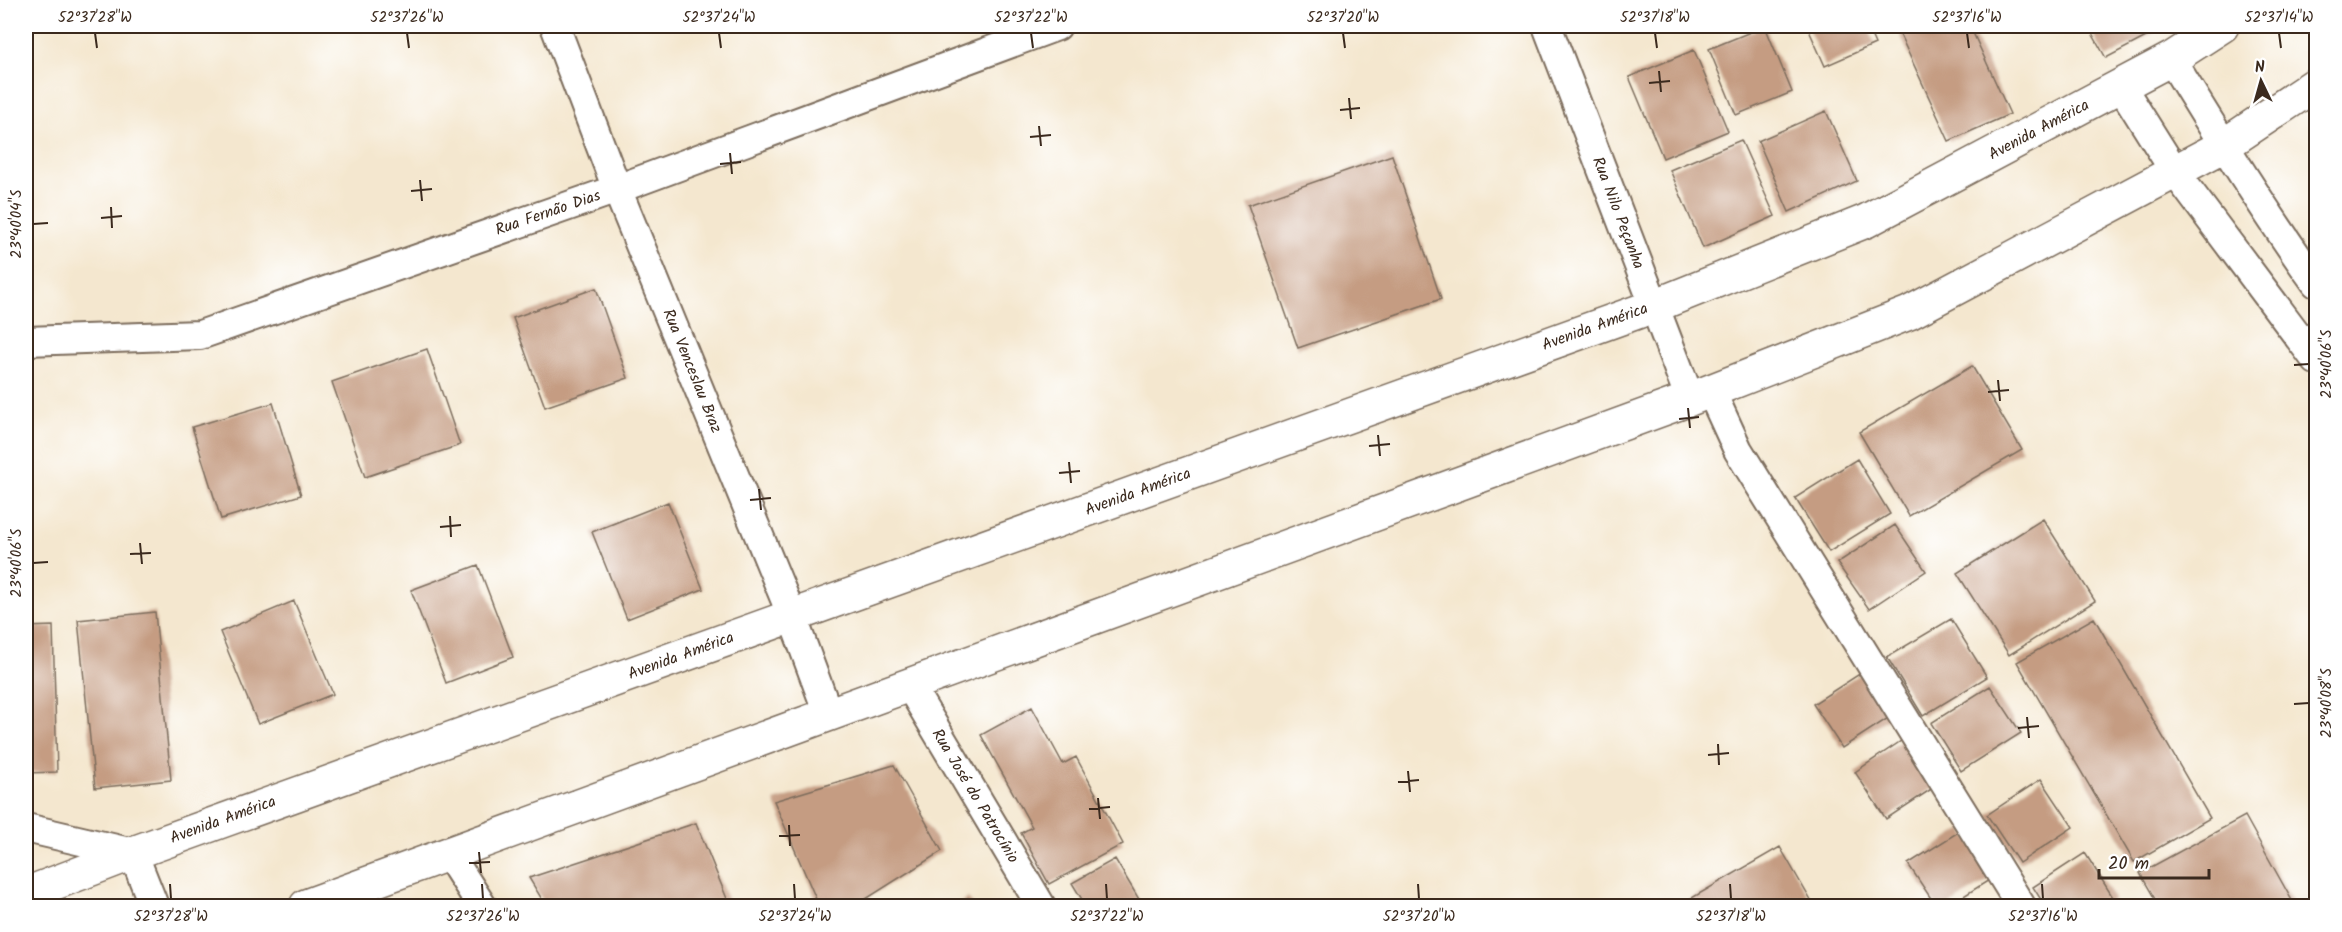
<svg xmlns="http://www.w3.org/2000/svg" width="2342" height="932" font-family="Kalam,sans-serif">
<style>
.building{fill:#c59c82}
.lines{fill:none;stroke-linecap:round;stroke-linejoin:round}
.street-casing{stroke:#7c6c5c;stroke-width:32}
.secondary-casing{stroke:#7c6c5c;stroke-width:36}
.street{stroke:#fff;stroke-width:28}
.secondary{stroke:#fff;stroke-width:33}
.ticks{fill:none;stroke:#3b2a1e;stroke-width:2}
.labels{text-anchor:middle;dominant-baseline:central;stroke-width:4.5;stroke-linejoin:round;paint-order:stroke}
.street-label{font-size:16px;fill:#3b2a1e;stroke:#fff}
.neatline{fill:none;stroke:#3b2a1e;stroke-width:2}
.ticks-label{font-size:15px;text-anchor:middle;fill:#3b2a1e}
</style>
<rect width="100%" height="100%" fill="#fff"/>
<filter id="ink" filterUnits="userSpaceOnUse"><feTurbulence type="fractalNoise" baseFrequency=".0167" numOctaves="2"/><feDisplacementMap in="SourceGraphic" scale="12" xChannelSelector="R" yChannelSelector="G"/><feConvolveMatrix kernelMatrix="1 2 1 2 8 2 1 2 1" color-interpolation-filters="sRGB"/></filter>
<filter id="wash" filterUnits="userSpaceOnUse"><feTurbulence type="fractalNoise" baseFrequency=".008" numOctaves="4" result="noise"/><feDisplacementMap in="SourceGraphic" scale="24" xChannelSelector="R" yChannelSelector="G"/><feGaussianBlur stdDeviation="1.35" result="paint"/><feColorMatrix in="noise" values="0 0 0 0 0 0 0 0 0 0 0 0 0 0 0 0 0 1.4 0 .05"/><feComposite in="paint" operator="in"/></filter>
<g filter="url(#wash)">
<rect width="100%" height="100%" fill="#f4e7cf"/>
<g id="blocks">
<path class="building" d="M 1765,26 L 1792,92 L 1736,115 L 1709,49 Z
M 1807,26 L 1867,26 L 1875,44 L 1825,66 Z
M 1896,26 L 1970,26 L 2010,114 L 1949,141 Z
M 2088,26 L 2167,26 L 2106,58 Z
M 1694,50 L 1728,131 L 1663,158 L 1629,77 Z
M 1826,111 L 1857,181 L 1789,212 L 1758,141 Z
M 1741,140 L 1775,216 L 1703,248 L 1670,170 Z
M 1392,155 L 1441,299 L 1298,348 L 1248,205 Z
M 596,288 L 628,378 L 545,407 L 513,318 Z
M 427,349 L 460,445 L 365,477 L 332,382 Z
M 1972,366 L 2022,450 L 1909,516 L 1859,432 Z
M 273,403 L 301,495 L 221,519 L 192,427 Z
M 1857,459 L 1890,514 L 1829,552 L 1795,498 Z
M 668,502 L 703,589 L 627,619 L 592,532 Z
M 2043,519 L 2095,601 L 2009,655 L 1957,573 Z
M 1895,525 L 1926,571 L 1869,609 L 1837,563 Z
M 478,565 L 513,657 L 446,683 L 411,590 Z
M 294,601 L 333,694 L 258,724 L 220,632 Z
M 155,612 L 171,780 L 95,788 L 78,620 Z
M 2094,618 L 2210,818 L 2134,862 L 2017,662 Z
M 1951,619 L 1987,677 L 1923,716 L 1887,657 Z
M 53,626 L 57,772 L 26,773 L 26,627 Z
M 1864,671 L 1893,715 L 1842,748 L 1813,704 Z
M 1990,686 L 2021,733 L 1961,771 L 1931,723 Z
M 1032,707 L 1063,764 L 1076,757 L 1123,844 L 1049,884 L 1021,833 L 1032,827 L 981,735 Z
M 1904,739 L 1936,786 L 1886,819 L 1855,772 Z
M 894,765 L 942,851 L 855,906 L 819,906 L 774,801 Z
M 2041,779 L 2073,827 L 2019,863 L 1987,815 Z
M 2245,816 L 2295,906 L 2159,906 L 2140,873 Z
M 696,823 L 730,906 L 546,906 L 529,878 Z
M 1963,829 L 1994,877 L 1948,906 L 1936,906 L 1908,864 Z
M 1780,847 L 1814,906 L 1678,906 Z
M 2085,853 L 2114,899 L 2102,906 L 2045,906 L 2033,887 Z
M 1115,859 L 1143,906 L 1086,906 L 1072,883 Z
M 968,898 L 974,906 L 955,906 Z"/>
</g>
</g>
<g filter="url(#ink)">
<use href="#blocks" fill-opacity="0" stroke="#7c6c5c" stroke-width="1.5"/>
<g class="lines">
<g class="street-casing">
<path id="street" d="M 555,26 L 617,189 L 792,616 L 829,716
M 1547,26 L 1690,399
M 2171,59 C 2217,135 2264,211 2316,283
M 2121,86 L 2175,172 L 2316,360
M 26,341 L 200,335 L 617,189 L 1057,26
M 1711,391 L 1738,450 L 2021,906
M 910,686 L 1041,906
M 26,828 L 133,853 L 154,906
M 448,853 L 482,906"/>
</g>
<g class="secondary-casing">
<path id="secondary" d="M 26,894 L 133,853 L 1654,306 L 1866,221 L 2171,59 L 2222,26
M 306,906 L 1690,399 L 1909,313 L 2223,146 L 2316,84"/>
</g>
<use href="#street" class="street"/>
<use href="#secondary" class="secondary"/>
</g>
</g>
<path class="ticks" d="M 95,33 L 97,48M 407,33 L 409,48M 719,33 L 721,48M 1031,33 L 1033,48M 1343,33 L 1345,48M 1655,33 L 1657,48M 1967,33 L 1969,48M 2279,33 L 2281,48M 1659,71 L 1661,92M 1649,83 L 1670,81M 1349,98 L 1351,119M 1340,110 L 1360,108M 1039,126 L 1041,146M 1030,137 L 1051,135M 730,153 L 732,174M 720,164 L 741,162M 420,180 L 422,201M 411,191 L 432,189M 111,207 L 112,228M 101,218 L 122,216M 33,224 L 48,223M 2294,365 L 2309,364M 1998,380 L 2000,401M 1988,392 L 2009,390M 1688,408 L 1690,428M 1679,419 L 1699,417M 1378,435 L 1380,456M 1369,446 L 1390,444M 1069,462 L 1071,483M 1059,473 L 1080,471M 759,489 L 761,510M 750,500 L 771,498M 450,516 L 451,537M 440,527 L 461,525M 140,543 L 142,564M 130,554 L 151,553M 33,563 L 48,562M 2294,704 L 2309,703M 2027,717 L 2029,738M 2018,728 L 2039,726M 1718,744 L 1719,765M 1708,755 L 1729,753M 1408,771 L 1410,792M 1398,782 L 1419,780M 1098,798 L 1100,819M 1089,809 L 1110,807M 789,825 L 790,846M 779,836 L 800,835M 479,852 L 481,873M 469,863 L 490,862M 170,884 L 171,899M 482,884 L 483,899M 794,884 L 795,899M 1106,884 L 1107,899M 1418,884 L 1419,899M 1730,884 L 1731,899M 2042,884 L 2043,899"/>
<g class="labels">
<g class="street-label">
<text transform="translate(2039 130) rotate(-28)">Avenida América</text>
<text transform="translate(548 213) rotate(-19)">Rua Fernão Dias</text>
<text transform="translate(1618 213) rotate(69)">Rua Nilo Peçanha</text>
<text transform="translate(1595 327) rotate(-20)">Avenida América</text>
<text transform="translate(692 371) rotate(68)">Rua Venceslau Braz</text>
<text transform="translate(1138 492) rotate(-20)">Avenida América</text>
<text transform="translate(681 656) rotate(-20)">Avenida América</text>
<text transform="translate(975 796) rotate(59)">Rua José do Patrocínio</text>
<text transform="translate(223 820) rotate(-20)">Avenida América</text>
</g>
</g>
<rect width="2342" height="932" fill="none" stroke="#fff" stroke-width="66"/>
<g transform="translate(2261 81) rotate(355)" stroke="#ffffff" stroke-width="4.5" paint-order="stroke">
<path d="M0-4.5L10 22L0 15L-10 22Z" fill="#3b2a1e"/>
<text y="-9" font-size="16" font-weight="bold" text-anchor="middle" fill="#3b2a1e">N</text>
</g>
<path d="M2099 869v9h110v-9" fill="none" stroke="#3b2a1e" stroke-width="3"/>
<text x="2108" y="869" font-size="18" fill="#3b2a1e" stroke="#ffffff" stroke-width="4.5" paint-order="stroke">20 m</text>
<rect x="33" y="33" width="2276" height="866" class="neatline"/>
<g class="ticks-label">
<text x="95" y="22">52°37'28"W</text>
<text x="407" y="22">52°37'26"W</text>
<text x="719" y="22">52°37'24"W</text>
<text x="1031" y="22">52°37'22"W</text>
<text x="1343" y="22">52°37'20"W</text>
<text x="1655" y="22">52°37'18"W</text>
<text x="1967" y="22">52°37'16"W</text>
<text x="2279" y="22">52°37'14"W</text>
<text transform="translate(16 224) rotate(-90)" y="5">23°40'04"S</text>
<text transform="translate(2326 364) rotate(-90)" y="5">23°40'06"S</text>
<text transform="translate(16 563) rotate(-90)" y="5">23°40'06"S</text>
<text transform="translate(2326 703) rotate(-90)" y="5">23°40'08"S</text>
<text x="171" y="921">52°37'28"W</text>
<text x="483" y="921">52°37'26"W</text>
<text x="795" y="921">52°37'24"W</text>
<text x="1107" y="921">52°37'22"W</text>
<text x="1419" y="921">52°37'20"W</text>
<text x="1731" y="921">52°37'18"W</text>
<text x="2043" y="921">52°37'16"W</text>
</g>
</svg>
